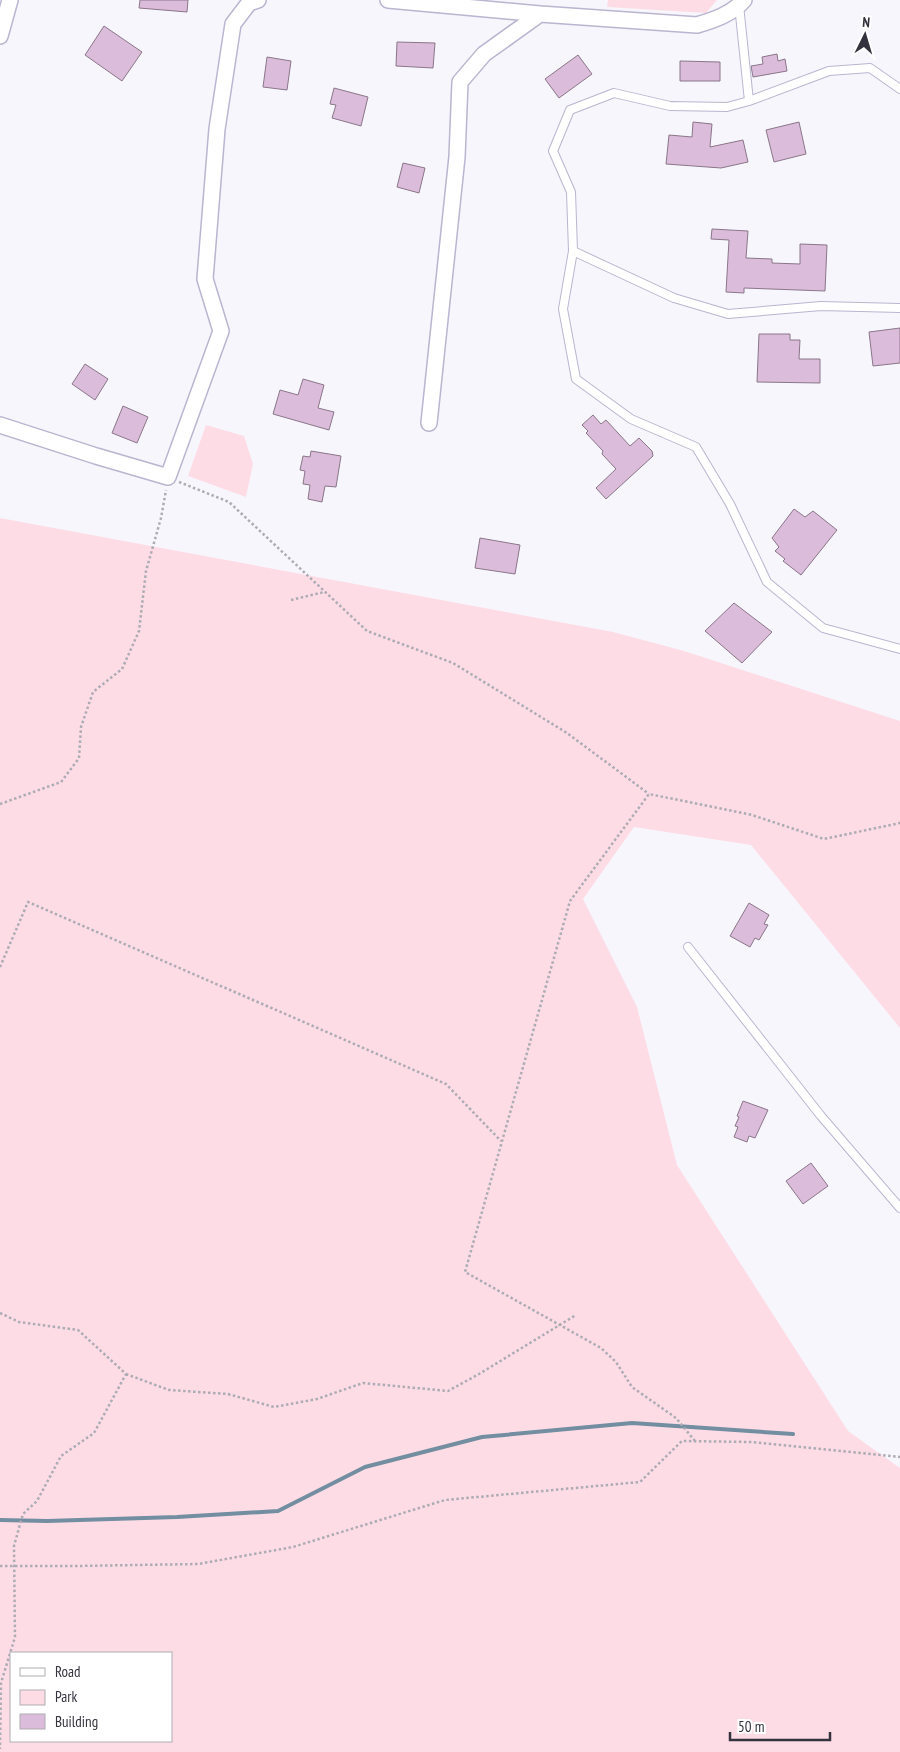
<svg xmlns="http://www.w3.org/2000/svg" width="900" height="1752" font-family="'PT Sans Narrow',sans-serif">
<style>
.green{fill:#fedce6;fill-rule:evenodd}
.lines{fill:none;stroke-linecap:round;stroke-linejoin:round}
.stream{stroke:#728ea0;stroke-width:4}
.building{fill:#dbbcda;stroke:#8a7689}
.service-casing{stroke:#bab5d0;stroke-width:10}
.minor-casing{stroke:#bab5d0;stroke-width:18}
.path{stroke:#adabb3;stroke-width:2.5;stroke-dasharray:2.5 2.5;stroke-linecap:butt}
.service{stroke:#fff;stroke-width:8}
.minor{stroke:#fff;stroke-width:15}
</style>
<rect width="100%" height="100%" fill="#f7f6fc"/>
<path class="green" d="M 608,0 L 717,0 L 706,13 L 607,7 Z
M 206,425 L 244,436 L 253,464 L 246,497 L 188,476 Z
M 0,518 L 613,632 L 684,651 L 900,721 L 900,1028 L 751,845 L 634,827 L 583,899 L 637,1007 L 677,1165 L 848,1431 L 900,1468 L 900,1752 L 0,1752 ZM 11,1653 L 171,1653 L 171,1741 L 11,1741 Z"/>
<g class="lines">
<path class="stream" d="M 0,1520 L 47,1521 L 177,1517 L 278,1511 L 365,1467 L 482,1437 L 632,1423 L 793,1434"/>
</g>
<path class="building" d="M 140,0 L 188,0 L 187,12 L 139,8 Z
M 104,26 L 142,52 L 122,81 L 85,55 Z
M 397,42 L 435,43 L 433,68 L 396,66 Z
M 777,54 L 778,61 L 785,59 L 787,71 L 753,77 L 751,66 L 763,64 L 762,57 Z
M 578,55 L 592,74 L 559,98 L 545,79 Z
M 267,57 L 291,61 L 287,90 L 263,87 Z
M 680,61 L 720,62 L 720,81 L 680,81 Z
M 334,88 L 368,97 L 361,126 L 332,118 L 336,105 L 330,104 Z
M 693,122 L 712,124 L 710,147 L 743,140 L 748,162 L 721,168 L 666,164 L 669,135 L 692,137 Z
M 799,122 L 806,154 L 774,162 L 766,130 Z
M 403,163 L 425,168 L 419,193 L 397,187 Z
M 712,229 L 748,231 L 746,258 L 772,259 L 772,263 L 800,264 L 800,244 L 827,245 L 825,291 L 744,288 L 744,293 L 726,292 L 729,240 L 711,239 Z
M 900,328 L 900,363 L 873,366 L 869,332 Z
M 759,334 L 790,334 L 790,340 L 800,340 L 799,359 L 820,359 L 820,383 L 757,382 Z
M 85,364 L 108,379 L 95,400 L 72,384 Z
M 303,379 L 324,385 L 318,408 L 334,412 L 329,430 L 273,414 L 280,390 L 298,395 Z
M 123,406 L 148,417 L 137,443 L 112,433 Z
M 593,415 L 601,424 L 606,420 L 630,446 L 639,438 L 652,451 L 653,456 L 606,499 L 596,488 L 616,469 L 602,454 L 603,451 L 586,433 L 588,431 L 582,425 Z
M 311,451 L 341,456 L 336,487 L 325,486 L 322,502 L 308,499 L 310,485 L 303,484 L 305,471 L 300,470 L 303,456 L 310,457 Z
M 794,509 L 805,517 L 813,511 L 837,530 L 801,575 L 783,561 L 785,559 L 775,551 L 779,547 L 772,538 Z
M 480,538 L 520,545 L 515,574 L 475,568 Z
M 734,603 L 772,632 L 742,663 L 705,631 Z
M 749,903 L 769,915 L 764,924 L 768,925 L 759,940 L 755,938 L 750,947 L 730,936 Z
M 743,1101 L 768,1110 L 755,1138 L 749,1136 L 747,1142 L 734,1137 L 738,1127 L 735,1126 L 739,1117 L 737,1116 Z
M 811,1163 L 828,1186 L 803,1204 L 786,1181 Z"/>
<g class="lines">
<g class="service-casing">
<path id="service" d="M 739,5 L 749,101
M 900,89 L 870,68 L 829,71 L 749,101 L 727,107 L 670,106 L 614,93 L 570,110 L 553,151 L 571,192 L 573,251 L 563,309 L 576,379 L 631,419 L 696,447 L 730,504 L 767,582 L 823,628 L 900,649
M 573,251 L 674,298 L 728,314 L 821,306 L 900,308
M 688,947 L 821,1116 L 900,1208"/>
</g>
<g class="minor-casing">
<path id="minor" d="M 388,0 L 540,14 L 697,25 C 714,20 732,14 744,0
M 0,36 L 10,0
M 429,423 L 457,157 L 460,82 L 484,54 L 540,14
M 0,425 L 96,456 L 168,477 L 221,331 L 205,279 L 217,129 L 233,24 L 249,3 L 258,0"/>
</g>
<path class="path" d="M 179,482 L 229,502 L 367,631 L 453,663 L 567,733 L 649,794
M 291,600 L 324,592
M 0,804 L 61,782 L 79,758 L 81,727 L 93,692 L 122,669 L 139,631 L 146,571 L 161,518 L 166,490
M 0,967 L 28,902 L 446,1084 L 501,1141
M 0,1313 L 19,1322 L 78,1330 L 126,1374 L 94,1433 L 61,1456 L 37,1501 L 23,1514 L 19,1528 L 14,1546 L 15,1637 L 1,1683 L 0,1749
M 126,1374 L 169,1390 L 228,1394 L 274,1407 L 317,1399 L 363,1383 L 448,1391 L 479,1374 L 576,1315
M 695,1441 L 676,1418 L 632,1387 L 616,1362 L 601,1348 L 465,1272 L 570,901 L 649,794 L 752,815 L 824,839 L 900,823
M 0,1566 L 76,1566 L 198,1564 L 293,1547 L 445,1500 L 640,1482 L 682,1441 L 752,1442 L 900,1457"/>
<use href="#service" class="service"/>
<use href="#minor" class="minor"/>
</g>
<rect x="10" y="1652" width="162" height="90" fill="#ffffff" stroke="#aeadb1"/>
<rect x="20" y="1668" width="25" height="8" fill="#ffffff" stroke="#aeadb1"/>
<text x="55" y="1677" font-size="15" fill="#34323d">Road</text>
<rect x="20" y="1690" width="25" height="15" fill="#fedce6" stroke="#aeadb1"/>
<text x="55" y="1702" font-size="15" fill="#34323d">Park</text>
<rect x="20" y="1714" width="25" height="15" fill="#dbbcda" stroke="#aeadb1"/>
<text x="55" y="1727" font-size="15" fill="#34323d">Building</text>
<g transform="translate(865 35) rotate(5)" stroke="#ffffff" stroke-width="4" paint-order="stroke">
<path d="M0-4L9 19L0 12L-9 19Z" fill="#34323d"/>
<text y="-8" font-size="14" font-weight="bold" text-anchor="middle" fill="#34323d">N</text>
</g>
<path d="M730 1732v8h100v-8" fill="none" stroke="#34323d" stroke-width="2.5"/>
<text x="738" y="1732" font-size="15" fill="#34323d" stroke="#ffffff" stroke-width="4" paint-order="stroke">50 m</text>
</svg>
